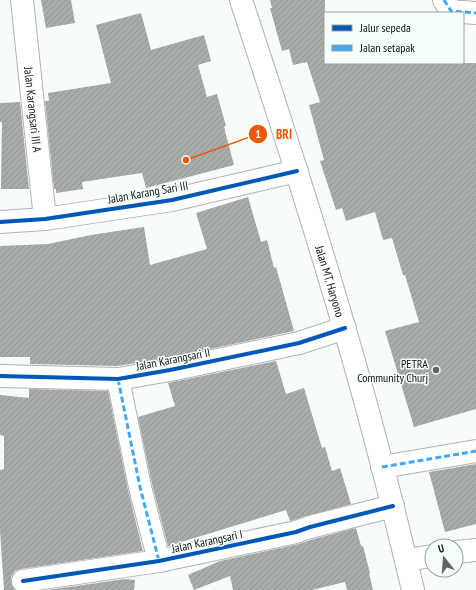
<svg xmlns="http://www.w3.org/2000/svg" width="476" height="590" font-family="'PT Sans Narrow',sans-serif">
<style>
.building{fill:url(#building-hatch)}
.lines{fill:none;stroke-linecap:round;stroke-linejoin:round}
.minor-casing{stroke:#afb3b1;stroke-width:24}
.major-casing{stroke:#afb3b1;stroke-width:24}
.minor{stroke:#fefffe;stroke-width:22}
.major{stroke:#fefffe;stroke-width:22}
.quiet{stroke:#3fa9f5;stroke-width:3;stroke-dasharray:6 3;stroke-linecap:butt}
.cycleway-casing{stroke:#f5fef9;stroke-width:6}
.cycleway{stroke:#0057b8;stroke-width:4}
.poi-dot{fill:#606562;stroke:#f5fef9;stroke-width:1.5}
.labels{text-anchor:middle;dominant-baseline:central;stroke-width:3;stroke-linejoin:round;paint-order:stroke}
.street-label{font-size:12px;fill:#0f1411;stroke:#f5fef9}
.poi-label{font-size:12px;fill:#0f1411;stroke:#f5fef9;text-anchor:end}
.leader{fill:none;stroke:#e8590c;stroke-width:1.5}
.callout-dot{fill:#e8590c;stroke:#f5fef9;stroke-width:1.5}
.mark-label{font-size:12px;text-anchor:middle;font-weight:bold;fill:#fff}
.callout-label{font-size:13px;text-anchor:middle;font-weight:bold;fill:#e8590c;stroke:#f5fef9;stroke-width:3;stroke-linejoin:round;paint-order:stroke}
</style>
<defs>
<pattern id="building-hatch" width="6" height="6" patternUnits="userSpaceOnUse"><rect width="6" height="6" fill="#a8adaa"/><path d="M-1 1l2-2M0 6l6-6M5 7l2-2" fill="none" stroke="#8f9491"/></pattern>
</defs>
<rect width="100%" height="100%" fill="#f7fcf9"/>
<path class="building" d="M 41,0 L 71,0 L 75,23 L 46,28 Z
M 270,0 L 325,0 L 325,63 L 476,63 L 476,409 L 414,427 L 385,331 L 419,322 L 405,275 L 403,275 L 392,238 L 383,240 L 375,212 L 346,221 L 342,208 L 336,210 L 320,161 L 324,160 L 309,105 L 320,102 L 307,62 L 293,65 L 289,49 L 282,51 L 270,8 L 272,8 Z
M 141,13 L 151,50 L 204,35 L 211,61 L 198,65 L 207,97 L 217,94 L 226,126 L 224,127 L 234,165 L 146,188 L 142,173 L 82,182 L 83,189 L 56,193 L 56,189 L 54,189 L 45,101 L 49,101 L 48,93 L 111,83 L 96,25 Z
M 20,102 L 29,189 L 1,189 L 2,122 L 0,122 L 0,103 Z
M 248,197 L 261,242 L 267,240 L 274,268 L 276,267 L 294,331 L 168,358 L 117,366 L 30,364 L 30,357 L 0,357 L 0,246 L 48,244 L 91,235 L 144,227 L 150,265 L 207,249 L 196,213 Z
M 276,361 L 286,394 L 304,388 L 322,448 L 325,447 L 332,471 L 340,468 L 351,504 L 290,521 L 286,510 L 168,546 L 152,484 L 138,417 L 175,406 L 168,383 Z
M 29,389 L 108,391 L 128,490 L 143,551 L 21,569 L 15,571 L 11,577 L 11,583 L 15,590 L 4,590 L 0,530 L 0,470 L 4,469 L 4,436 L 0,435 L 0,395 L 29,398 Z
M 476,464 L 476,524 L 445,532 L 429,472 Z
M 356,528 L 361,546 L 363,546 L 370,573 L 369,573 L 373,590 L 347,590 L 345,582 L 312,590 L 233,590 L 230,576 L 194,590 L 188,575 L 220,561 L 299,544 L 314,539 Z
M 125,579 L 135,580 L 134,590 L 48,590 Z"/>
<g class="lines">
<g class="minor-casing">
<g id="minor">
<path id="s1" d="M 22,0 L 45,219"/>
<path d="M 444,0 L 451,11 L 476,13"/>
<path d="M 0,222 L 45,219 L 172,200 L 297,171"/>
<path d="M 0,376 L 118,379 L 170,370 L 299,343 L 345,328"/>
<path d="M 118,379 L 140,487 L 159,561"/>
<path d="M 382,467 L 476,451"/>
<path d="M 456,552 L 476,550"/>
<path d="M 406,560 L 432,556"/>
<path d="M 23,581 L 159,561 L 296,532 L 310,527 L 393,506"/>
</g>
</g>
<g class="major-casing">
<g id="major">
<path id="s2" d="M 241,0 C 277,109 312,217 344,327 C 370,414 392,502 413,590"/>
</g>
</g>
<use href="#minor" class="minor"/>
<use href="#major" class="major"/>
<path class="quiet" d="M 444,0 L 451,11 L 476,13
M 118,379 L 140,487 L 159,561
M 382,467 L 476,451"/>
<g class="cycleway-casing">
<path id="cycleway" d="M 0,222 L 45,219 L 172,200 L 297,171
M 0,376 L 118,379 L 170,370 L 299,343 L 345,328
M 23,581 L 159,561 L 296,532 L 310,527 L 393,506"/>
</g>
<use href="#cycleway" class="cycleway"/>
</g>
<circle class="poi-dot" cx="436" cy="370" r="4"/>
<g class="labels">
<g class="street-label">
<text stroke="none"><textPath href="#s1" startOffset="110">Jalan Karangsari III A</textPath></text>
<text transform="translate(148 192) rotate(-10)">Jalan Karang Sari III</text>
<text stroke="none"><textPath href="#s2" startOffset="295">Jalan MT. Haryono</textPath></text>
<text transform="translate(173 359) rotate(-11)">Jalan Karangsari II</text>
<text transform="translate(207 541) rotate(-12)">Jalan Karangsari I</text>
</g>
<g class="poi-label">
<text x="428" y="363">PETRA<tspan x="428" dy="14">Community Churj</tspan></text>
</g>
</g>
<path class="leader" d="M186 160L258 134"/>
<g class="callout-dot">
<circle cx="186" cy="160" r="4"/>
<circle cx="258" cy="134" r="10"/>
</g>
<g class="mark-label">
<text x="258" y="138">1</text>
</g>
<g class="callout-label">
<text x="284" y="139">BRI</text>
</g>
<rect x="324" y="12" width="140" height="52" fill="#f5fef9" stroke="#99a09c"/>
<rect x="332" y="25" width="20" height="6" fill="#0057b8" stroke="#99a09c"/>
<text x="360" y="32" font-size="12" fill="#0f1411">Jalur sepeda</text>
<rect x="332" y="45" width="20" height="6" fill="#3fa9f5" stroke="#99a09c"/>
<text x="360" y="52" font-size="12" fill="#0f1411">Jalan setapak</text>
<g transform="translate(444 558) rotate(343)"><circle r="19" fill="#f5fef9" stroke="#99a09c"/>
<path d="M0-3L7 15L0 10L-7 15Z" fill="#606562"/>
<text y="-6" font-size="11" font-weight="bold" text-anchor="middle" fill="#0f1411">U</text>
</g>
</svg>
